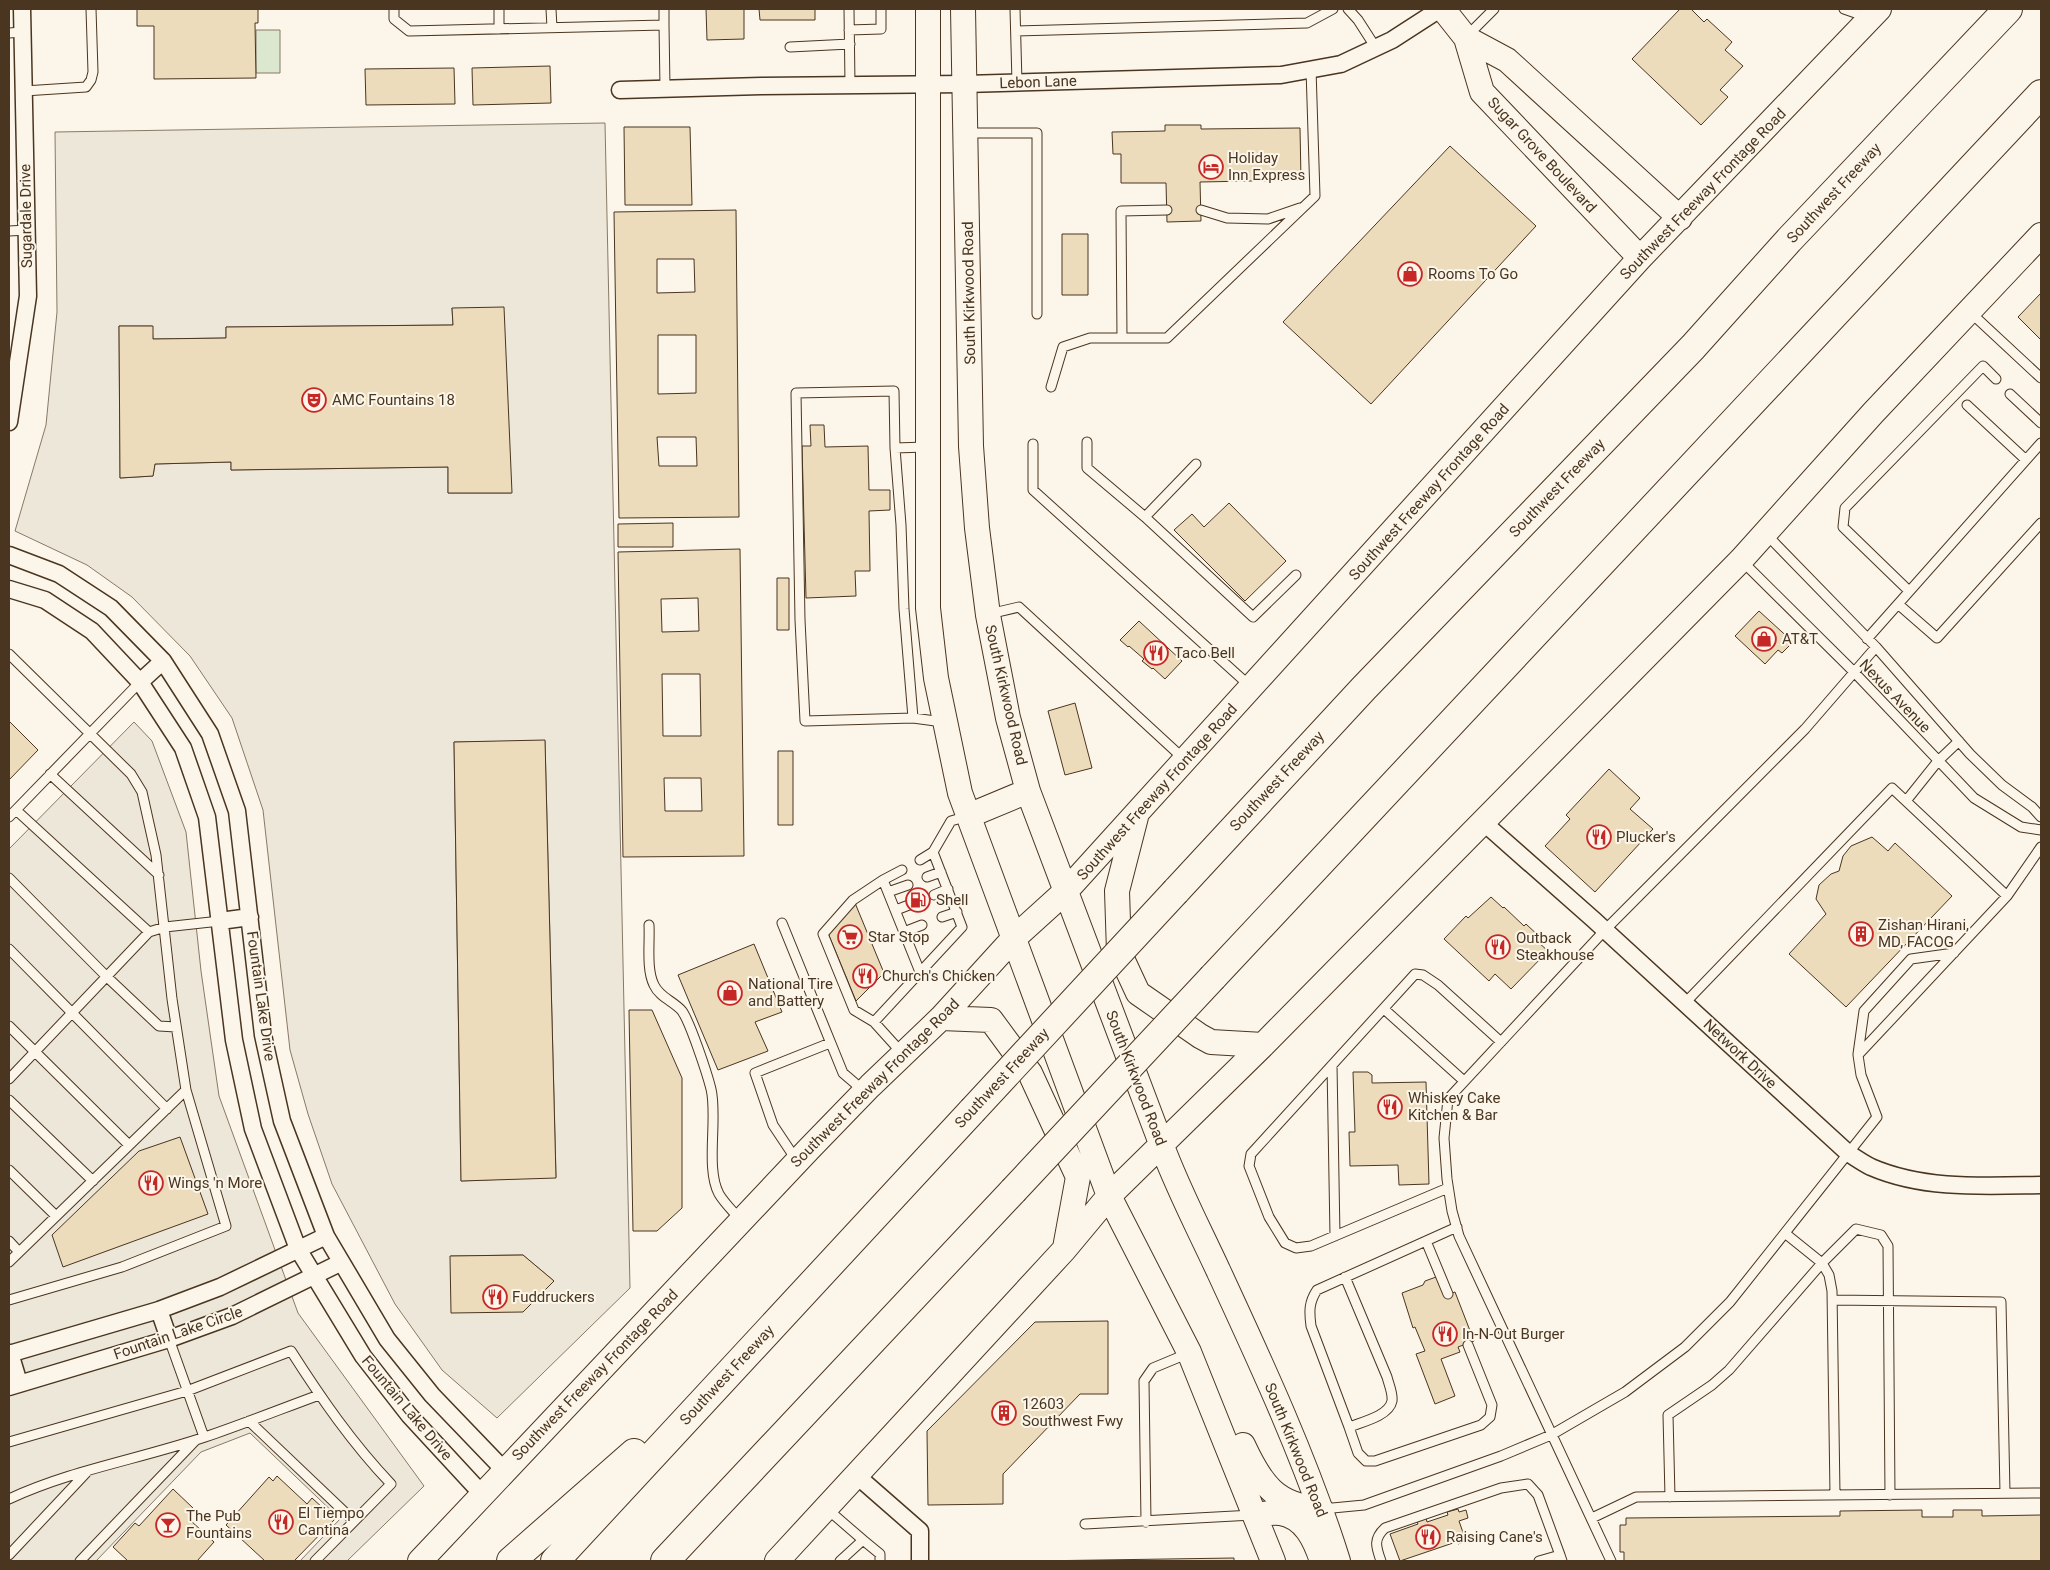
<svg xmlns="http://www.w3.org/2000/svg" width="2050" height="1570" font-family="Roboto,sans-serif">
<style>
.green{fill:#dce7d0;stroke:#887966}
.parking{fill:#ede7d9;stroke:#887966;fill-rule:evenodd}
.building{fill:#ecdcbc;stroke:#4a3520;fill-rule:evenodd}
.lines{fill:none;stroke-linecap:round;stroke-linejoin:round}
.lane-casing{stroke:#4a3520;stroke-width:11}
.street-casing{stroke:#4a3520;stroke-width:19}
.secondary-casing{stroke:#4a3520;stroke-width:26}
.highway-casing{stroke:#4a3520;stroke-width:30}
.lane{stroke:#fbf6e9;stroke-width:9}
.street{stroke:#fbf6e9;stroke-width:16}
.secondary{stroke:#fbf6e9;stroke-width:24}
.highway{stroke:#fbf6e9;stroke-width:28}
.highway-bridge-casing{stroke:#4a3520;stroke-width:30;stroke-linecap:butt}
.highway-bridge{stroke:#fbf6e9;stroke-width:28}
.labels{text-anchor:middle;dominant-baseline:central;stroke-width:4;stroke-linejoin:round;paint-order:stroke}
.street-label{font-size:15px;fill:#4a3520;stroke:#fbf6e9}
.poi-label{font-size:15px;fill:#4a3520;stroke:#fbf6e9;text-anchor:start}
</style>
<rect width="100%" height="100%" fill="#fbf6e9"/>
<path class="green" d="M 256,30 L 280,30 L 280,73 L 256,73 Z"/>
<path class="parking" d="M 605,123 L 630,1288 L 497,1418 L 442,1370 L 395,1304 L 332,1184 L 308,1114 L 290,1050 L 263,810 L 232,718 L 190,656 L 132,597 L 87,565 L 15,531 L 46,425 L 57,312 L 55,132 ZM 452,308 L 511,493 L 448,493 L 448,467 L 231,470 L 231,462 L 155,464 L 153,476 L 120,478 L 119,326 L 152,326 L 153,339 L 226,338 L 226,327 L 453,325 ZM 545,741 L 556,1177 L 461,1181 L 454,742 ZM 523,1255 L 554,1281 L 451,1256 Z
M 134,722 L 152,741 L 186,832 L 201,971 L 219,1096 L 298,1313 L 424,1486 L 347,1561 L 300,1561 L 340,1519 L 250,1433 L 201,1452 L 96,1561 L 9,1561 L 9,849 Z"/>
<path class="building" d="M 137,9 L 258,9 L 258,23 L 255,23 L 256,78 L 154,79 L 154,26 L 137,26 Z
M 706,9 L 744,9 L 744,39 L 707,40 Z
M 759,9 L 815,9 L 815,20 L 760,20 Z
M 1680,9 L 1691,9 L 1704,22 L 1707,19 L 1732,42 L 1725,50 L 1743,66 L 1720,90 L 1728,97 L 1701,125 L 1632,59 Z
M 550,66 L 551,103 L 473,105 L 472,68 Z
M 454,68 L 455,104 L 366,105 L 365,69 Z
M 1165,125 L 1201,125 L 1201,129 L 1300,128 L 1301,180 L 1200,182 L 1201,221 L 1167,222 L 1166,183 L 1121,183 L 1121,154 L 1113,154 L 1112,132 L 1165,131 Z
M 624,127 L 690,127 L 692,205 L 625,205 Z
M 1450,146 L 1536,226 L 1371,404 L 1283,322 Z
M 736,210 L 739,517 L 619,518 L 614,212 ZM 657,259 L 694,259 L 695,292 L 657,293 ZM 658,335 L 696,335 L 696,393 L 658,394 ZM 657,437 L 696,437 L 697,466 L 659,466 Z
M 1062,234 L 1088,234 L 1088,295 L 1062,295 Z
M 2041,293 L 2041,340 L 2018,317 Z
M 504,307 L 512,493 L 448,493 L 448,467 L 231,470 L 231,462 L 155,464 L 153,476 L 120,478 L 119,326 L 153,326 L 153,339 L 226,338 L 226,327 L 453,325 L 452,308 Z
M 810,425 L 824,425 L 825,447 L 868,446 L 869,490 L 890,490 L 890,510 L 869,511 L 870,571 L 855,571 L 856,596 L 806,598 L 802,446 L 811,446 Z
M 1229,503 L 1286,561 L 1245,601 L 1174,530 L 1192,514 L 1204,527 Z
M 673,523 L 673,547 L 618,547 L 618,524 Z
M 740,549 L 744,856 L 623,857 L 618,552 ZM 698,598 L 699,631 L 662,632 L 661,599 ZM 662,674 L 700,674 L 701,736 L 663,736 ZM 664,778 L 701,778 L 702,811 L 665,811 Z
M 777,578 L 789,578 L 789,630 L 777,630 Z
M 1759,611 L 1793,642 L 1782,653 L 1778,650 L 1765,664 L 1735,636 Z
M 1139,621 L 1182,661 L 1165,679 L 1153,668 L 1152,669 L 1142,661 L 1144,659 L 1129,646 L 1128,647 L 1120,640 Z
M 1075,703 L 1092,768 L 1065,775 L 1048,711 Z
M 9,721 L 38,750 L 9,780 Z
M 545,740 L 556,1178 L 461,1181 L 454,742 Z
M 778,751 L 793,751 L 793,825 L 778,825 Z
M 1609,769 L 1640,798 L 1630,809 L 1653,829 L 1595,892 L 1545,846 L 1570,819 L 1566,815 Z
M 1872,837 L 1888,851 L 1895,843 L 1952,896 L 1846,1007 L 1789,954 L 1826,914 L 1816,899 L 1819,885 L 1831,874 L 1839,871 L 1843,856 L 1851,846 Z
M 1491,897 L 1503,908 L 1504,907 L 1524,926 L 1526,924 L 1542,939 L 1538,942 L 1548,951 L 1511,989 L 1495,974 L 1489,981 L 1444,939 L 1466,916 L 1468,918 Z
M 855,903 L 884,973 L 856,1001 L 828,933 Z
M 754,944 L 782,1012 L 755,1022 L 768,1051 L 718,1070 L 678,975 Z
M 629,1010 L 652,1010 L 682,1078 L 682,1208 L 657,1231 L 633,1231 Z
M 1353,1072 L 1368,1072 L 1372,1075 L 1372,1083 L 1426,1082 L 1429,1184 L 1399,1185 L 1398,1165 L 1350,1166 L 1349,1132 L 1355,1132 Z
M 180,1137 L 208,1214 L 63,1267 L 52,1235 L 139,1151 Z
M 523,1255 L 554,1281 L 523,1312 L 451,1313 L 450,1256 Z
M 1439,1276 L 1444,1296 L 1455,1292 L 1474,1341 L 1458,1347 L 1460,1352 L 1441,1359 L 1455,1396 L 1435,1404 L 1416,1354 L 1425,1351 L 1415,1327 L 1413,1328 L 1402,1293 L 1423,1285 L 1425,1281 Z
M 1108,1321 L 1108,1394 L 1080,1394 L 1003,1474 L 1003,1504 L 928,1505 L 927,1431 L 1035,1322 Z
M 277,1476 L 307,1504 L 312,1498 L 335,1519 L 294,1561 L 265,1561 L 226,1525 L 269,1477 L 273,1481 Z
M 173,1489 L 193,1508 L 188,1513 L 192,1518 L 190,1520 L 214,1542 L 197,1561 L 128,1561 L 113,1547 L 135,1523 L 139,1526 Z
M 1458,1509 L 1459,1512 L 1466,1510 L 1468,1518 L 1459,1521 L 1466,1541 L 1458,1544 L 1456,1542 L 1400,1561 L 1390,1534 L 1418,1524 L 1417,1521 L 1426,1518 L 1427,1522 L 1448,1515 L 1447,1512 Z
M 1922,1510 L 1922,1517 L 1953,1517 L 1953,1510 L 1982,1510 L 1982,1516 L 2041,1515 L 2041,1561 L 1624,1561 L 1624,1552 L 1620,1552 L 1620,1525 L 1626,1525 L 1626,1518 L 1840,1516 L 1840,1511 Z
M 1234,1558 L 1234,1561 L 1033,1561 Z"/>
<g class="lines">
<g class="lane-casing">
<path id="lane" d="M 394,9 L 394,19 L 409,31 L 664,25 L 665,88
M 499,9 L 499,29
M 551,9 L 552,28
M 664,9 L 664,25
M 849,9 L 850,85
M 1015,9 L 1017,83
M 1348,9 L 1358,20 L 1376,48
M 1844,9 L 1867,17
M 849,30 L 881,29 L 881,9
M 1016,31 L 1307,23 L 1333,9
M 9,33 L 22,32
M 1466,37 L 1494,9
M 790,47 L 850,44
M 24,91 L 86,87 L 91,80 L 93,72 L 91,9
M 966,133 L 1037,133 L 1037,314
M 1167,210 L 1121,211 L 1122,338 L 1167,338 L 1315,196 L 1311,69
M 1201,210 L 1227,218 L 1268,219 L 1300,208
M 9,231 L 27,230
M 1970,312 L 2041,378
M 1051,387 L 1063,347 L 1090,338 L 1122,338
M 2010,394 L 2041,423
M 1967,405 L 2026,460
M 1087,442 L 1087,468 L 1145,517 L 1196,464
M 1033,444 L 1033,490 L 1251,687
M 926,447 L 895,448 L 894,391 L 796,393 L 800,620 L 805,721 L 913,718 L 943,722
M 895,448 L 901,525 L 904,609 L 913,718
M 1145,517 L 1253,617 L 1296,575
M 1765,533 L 1876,647 L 1970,754 L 2002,785 L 2032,807 L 2041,817
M 1741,560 L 1854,672 L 1974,798 L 2021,827 L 2041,830
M 1909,591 L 1843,527 L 1845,508 L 1983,366 L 1996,379
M 1898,604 L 1937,638 L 2041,523
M 989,614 L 1019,607 L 1185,760
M 1867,639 L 2041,443
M 9,654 L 131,774 L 142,792 L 156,855 L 172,999 L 186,1090 L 226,1226 L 122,1267 L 9,1300
M 50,774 L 159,875
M 1906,801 L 1938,761 L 1959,741
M 16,810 L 149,932
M 9,817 L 140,682
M 920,860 L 933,852
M 902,870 L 883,880 L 920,972
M 927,877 L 941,872
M 9,878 L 106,976 L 159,1026 L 176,1027
M 888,892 L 908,885
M 934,895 L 948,889
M 896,910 L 914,903
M 942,917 L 957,912
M 782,923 L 843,1073 L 864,1091
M 649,925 C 650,943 646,969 654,985 C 660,998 674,1001 682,1011 C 690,1022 707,1073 711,1089 C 718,1118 705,1168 719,1194 C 725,1204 734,1212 741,1221
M 904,932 L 922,925
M 9,949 L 167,1109
M 1685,1003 L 1892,788 L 2007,896 L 2041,847
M 1384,1009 L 1464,1081
M 874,1022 L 854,1010 L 823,934 L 853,900 L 883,880
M 9,1026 L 129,1145
M 902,1053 L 874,1022 L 962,927 L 933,852 L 951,821 L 968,816
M 1858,1054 L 1864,1011 L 1911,959 L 1954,953
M 1332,1065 L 1335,1236
M 9,1079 L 149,932 L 165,927 L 220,921
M 9,1100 L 93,1181
M 797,1161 L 773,1125 L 755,1073 L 830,1043
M 9,1170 L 56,1216
M 1448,1188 L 1311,1246 L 1296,1248 L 1285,1243 L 1269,1217 L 1249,1166 L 1251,1154 L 1415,974 L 1423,975 L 1438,985 L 1501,1042
M 1786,1234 L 1822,1263 L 1829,1275 L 1832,1291 L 1835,1495
M 9,1241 L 19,1252
M 1426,1241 L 1448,1294
M 9,1262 L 186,1090
M 1345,1277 L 1387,1377 C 1389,1385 1393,1393 1392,1401 C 1389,1416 1362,1422 1349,1427 L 1311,1326 C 1309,1311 1309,1302 1317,1290 L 1457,1227
M 1832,1300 L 2001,1302 L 2005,1493
M 169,1339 L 204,1437
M 249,1421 L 354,1521
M 1349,1427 L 1358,1453 L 1366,1461 L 1375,1461 L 1481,1425 L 1490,1417 L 1492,1405 L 1468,1345
M 9,1442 L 187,1391 L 291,1351 C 321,1398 352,1443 391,1484 L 315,1561
M 1670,1497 L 1668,1415 L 1712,1385 L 1729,1370 L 1822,1263 L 1856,1229 L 1881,1235 L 1888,1246 L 1890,1495
M 9,1499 C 71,1470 140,1459 205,1437 C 243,1424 281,1409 319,1395
M 826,1508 L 863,1540 L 840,1561
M 1322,1509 L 1364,1505 L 1501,1456 L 1551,1435 L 1625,1392 L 1685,1347 L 1730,1302 L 1877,1117 L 1861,1075 L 1858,1055 L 2007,896
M 1592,1518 L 1636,1497 L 2041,1493
M 1146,1522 L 1144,1381 L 1153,1368 L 1189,1353
M 1085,1524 L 1253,1515
M 863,1540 L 880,1554 L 880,1561
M 9,1555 L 86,1473
M 80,1561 L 196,1440
M 1381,1561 C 1376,1547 1373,1539 1385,1528 L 1501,1488 L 1528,1484 L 1538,1495 L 1560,1555
M 1539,1561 L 1560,1555 L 1562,1561
M 1611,1561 L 1459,1236 L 1452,1211 L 1447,1179 L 1444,1138 L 1448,1099 L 1605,930 L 1805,729 L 1876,647"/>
</g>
<g class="street-casing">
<path id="street" d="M 620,90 L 761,86 L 965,84 L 1281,75 L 1341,64 L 1392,40 L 1440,9
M 9,422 L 28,296 L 22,9
M 9,555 L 59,574 L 111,608 L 163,661 L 210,734 L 237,811 L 263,1035 L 282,1121 L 326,1236 L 387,1339 L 432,1395 L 504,1470
M 9,589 L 45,600 L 92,631 L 140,682 L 183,748 L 207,817 L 234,1040 L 253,1129 L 298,1249 L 363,1356 L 409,1415 L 482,1494
M 140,682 L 163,661
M 1483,822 L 1594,920 L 1848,1153 C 1856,1158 1863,1163 1871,1167 C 1924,1190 1985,1186 2041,1185
M 220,921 L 250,917
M 159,1310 L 169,1339
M 10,1353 L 19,1383
M 9,1354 L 159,1310 L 220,1287 L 326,1236
M 9,1387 L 169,1339 L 232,1316 L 340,1263
M 856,1475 L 920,1531 L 920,1561"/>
</g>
<g class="secondary-casing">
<path id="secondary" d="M 928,9 L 928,608 L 936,678 L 960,793 L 1109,1196 L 1189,1352 L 1273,1561
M 963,9 L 971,446 L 977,528 L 988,615 L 1008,718 L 1028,791 L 1162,1146 C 1178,1189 1199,1229 1218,1270 C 1262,1365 1307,1462 1338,1561
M 1443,9 L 1466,38 L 1482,92 L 1640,258
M 1466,38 L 1507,60 L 1680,218
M 968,816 L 1028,791
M 1136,817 L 1117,891 L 1119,952 L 1138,993 L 1200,1036 L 1211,1042 L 1263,1045
M 941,1018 L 991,1020 L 1030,1073 L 1078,1177 L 1065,1248
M 1243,1445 C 1261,1484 1276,1506 1321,1509
M 1256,1515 C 1263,1514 1272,1512 1280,1513 C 1305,1517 1315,1540 1322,1561
M 420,1561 L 808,1150 L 870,1086 L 941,1018 L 1013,939 L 1066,891 L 1640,258 L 1879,9
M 777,1561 L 1064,1250 L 1109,1196 L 1263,1045 L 1741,560 L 1873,413 L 2041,235"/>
</g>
<g class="highway-casing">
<path id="highway" d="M 1176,891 L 1364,688 L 1693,347 L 1789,240 L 2008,9
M 1213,977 L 2041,94
M 511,1561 L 634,1453
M 555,1561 L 972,1111
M 665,1561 L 1013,1191"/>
</g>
<use href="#lane" class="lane"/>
<use href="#street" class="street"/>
<use href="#secondary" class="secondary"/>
<use href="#highway" class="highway"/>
<g class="highway-bridge-casing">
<path id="highway-bridge" d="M 972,1111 L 1176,891
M 1013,1191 L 1213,977"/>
</g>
<use href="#highway-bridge" class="highway-bridge"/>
</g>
<defs>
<g id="hotel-ring" transform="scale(1.25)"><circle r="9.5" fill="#fbf6e9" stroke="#c62828" stroke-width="1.5"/><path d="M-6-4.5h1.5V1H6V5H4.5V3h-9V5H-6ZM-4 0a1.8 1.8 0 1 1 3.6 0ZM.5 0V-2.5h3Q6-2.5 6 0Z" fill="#c62828"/></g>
<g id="shop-ring" transform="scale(1.25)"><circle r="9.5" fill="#fbf6e9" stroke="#c62828" stroke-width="1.5"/><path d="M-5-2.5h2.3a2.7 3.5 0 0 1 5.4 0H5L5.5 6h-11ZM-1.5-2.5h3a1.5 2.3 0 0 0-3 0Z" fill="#c62828"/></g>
<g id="theatre-ring" transform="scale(1.25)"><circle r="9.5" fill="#fbf6e9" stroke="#c62828" stroke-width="1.5"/><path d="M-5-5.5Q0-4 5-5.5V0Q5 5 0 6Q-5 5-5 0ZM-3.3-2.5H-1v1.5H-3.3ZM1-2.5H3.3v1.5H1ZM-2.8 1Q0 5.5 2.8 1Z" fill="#c62828"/></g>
<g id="restaurant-ring" transform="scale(1.25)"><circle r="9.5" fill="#fbf6e9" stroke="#c62828" stroke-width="1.5"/><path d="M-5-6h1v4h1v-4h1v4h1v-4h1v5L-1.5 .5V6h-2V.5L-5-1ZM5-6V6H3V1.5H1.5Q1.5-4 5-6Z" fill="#c62828"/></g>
<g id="fuel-ring" transform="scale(1.25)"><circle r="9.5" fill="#fbf6e9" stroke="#c62828" stroke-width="1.5"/><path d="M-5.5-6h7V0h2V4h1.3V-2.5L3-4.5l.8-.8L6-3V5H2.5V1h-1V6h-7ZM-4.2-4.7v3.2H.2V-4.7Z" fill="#c62828"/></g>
<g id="building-ring" transform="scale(1.25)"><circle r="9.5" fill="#fbf6e9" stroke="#c62828" stroke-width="1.5"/><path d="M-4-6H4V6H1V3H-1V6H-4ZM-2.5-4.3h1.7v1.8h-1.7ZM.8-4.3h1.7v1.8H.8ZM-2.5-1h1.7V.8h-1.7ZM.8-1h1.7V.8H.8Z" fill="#c62828"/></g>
<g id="supermarket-ring" transform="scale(1.25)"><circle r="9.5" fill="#fbf6e9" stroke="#c62828" stroke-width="1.5"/><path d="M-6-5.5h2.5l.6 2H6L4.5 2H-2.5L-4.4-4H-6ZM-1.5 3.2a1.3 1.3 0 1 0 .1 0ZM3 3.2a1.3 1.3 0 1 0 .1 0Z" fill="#c62828"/></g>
<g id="bar-ring" transform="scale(1.25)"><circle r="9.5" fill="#fbf6e9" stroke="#c62828" stroke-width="1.5"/><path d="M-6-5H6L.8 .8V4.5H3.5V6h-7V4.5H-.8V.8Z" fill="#c62828"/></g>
</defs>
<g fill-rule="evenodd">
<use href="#hotel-ring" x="1211" y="167"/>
<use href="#shop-ring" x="1410" y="274"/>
<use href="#theatre-ring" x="314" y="400"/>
<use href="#shop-ring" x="1764" y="639"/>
<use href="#restaurant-ring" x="1156" y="653"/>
<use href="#restaurant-ring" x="1599" y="837"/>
<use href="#fuel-ring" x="918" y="900"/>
<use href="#building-ring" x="1861" y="934"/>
<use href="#supermarket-ring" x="850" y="937"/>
<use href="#restaurant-ring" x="1498" y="947"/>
<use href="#restaurant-ring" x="865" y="976"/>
<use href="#shop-ring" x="730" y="993"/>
<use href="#restaurant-ring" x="1390" y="1107"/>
<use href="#restaurant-ring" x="151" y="1183"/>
<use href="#restaurant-ring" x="495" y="1297"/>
<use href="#restaurant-ring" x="1445" y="1334"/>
<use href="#building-ring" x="1004" y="1413"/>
<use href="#restaurant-ring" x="281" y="1522"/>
<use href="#bar-ring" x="168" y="1525"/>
<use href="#restaurant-ring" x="1428" y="1537"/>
</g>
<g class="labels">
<g class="street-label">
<text transform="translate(1038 82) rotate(-2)">Lebon Lane</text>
<text transform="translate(1542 155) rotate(47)">Sugar Grove Boulevard</text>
<text transform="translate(1834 193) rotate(-47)">Southwest Freeway</text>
<text transform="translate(1703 194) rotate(-46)">Southwest Freeway Frontage Road</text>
<text transform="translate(26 216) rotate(-91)">Sugardale Drive</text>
<text transform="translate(969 293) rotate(-91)">South Kirkwood Road</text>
<text transform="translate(1557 488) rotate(-46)">Southwest Freeway</text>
<text transform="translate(1429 492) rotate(-48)">Southwest Freeway Frontage Road</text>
<text transform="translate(1006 695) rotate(77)">South Kirkwood Road</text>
<text transform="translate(1895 696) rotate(46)">Nexus Avenue</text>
<text transform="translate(1277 781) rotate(-47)">Southwest Freeway</text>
<text transform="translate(1157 792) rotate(-48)">Southwest Freeway Frontage Road</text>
<text transform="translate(261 996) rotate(82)">Fountain Lake Drive</text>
<text transform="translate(1740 1054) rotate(43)">Network Drive</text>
<text transform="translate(1002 1078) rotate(-47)">Southwest Freeway</text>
<text transform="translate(1136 1078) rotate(69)">South Kirkwood Road</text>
<text transform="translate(875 1083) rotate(-45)">Southwest Freeway Frontage Road</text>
<text transform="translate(178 1333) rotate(-19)">Fountain Lake Circle</text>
<text transform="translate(595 1375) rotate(-46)">Southwest Freeway Frontage Road</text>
<text transform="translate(727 1375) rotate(-47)">Southwest Freeway</text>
<text transform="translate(407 1408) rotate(50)">Fountain Lake Drive</text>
<text transform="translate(1296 1450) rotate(68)">South Kirkwood Road</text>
</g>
<g class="poi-label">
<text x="1228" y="158">Holiday<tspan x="1228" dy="17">Inn Express</tspan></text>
<text x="1428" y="274">Rooms To Go</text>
<text x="332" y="400">AMC Fountains 18</text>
<text x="1782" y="639">AT&amp;T</text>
<text x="1174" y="653">Taco Bell</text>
<text x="1616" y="837">Plucker's</text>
<text x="936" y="900">Shell</text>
<text x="1878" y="925">Zishan Hirani,<tspan x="1878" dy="17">MD, FACOG</tspan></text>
<text x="868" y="937">Star Stop</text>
<text x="1516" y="938">Outback<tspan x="1516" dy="17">Steakhouse</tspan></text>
<text x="882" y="976">Church's Chicken</text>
<text x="748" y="984">National Tire<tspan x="748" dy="17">and Battery</tspan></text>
<text x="1408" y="1098">Whiskey Cake<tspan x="1408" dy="17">Kitchen &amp; Bar</tspan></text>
<text x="168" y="1183">Wings 'n More</text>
<text x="512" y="1297">Fuddruckers</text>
<text x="1462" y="1334">In-N-Out Burger</text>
<text x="1022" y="1404">12603<tspan x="1022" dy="17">Southwest Fwy</tspan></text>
<text x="298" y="1513">El Tiempo<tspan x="298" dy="17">Cantina</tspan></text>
<text x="186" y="1516">The Pub<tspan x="186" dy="17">Fountains</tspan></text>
<text x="1446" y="1537">Raising Cane's</text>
</g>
</g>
<rect width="2050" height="1570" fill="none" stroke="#4a3520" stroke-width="20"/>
</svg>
